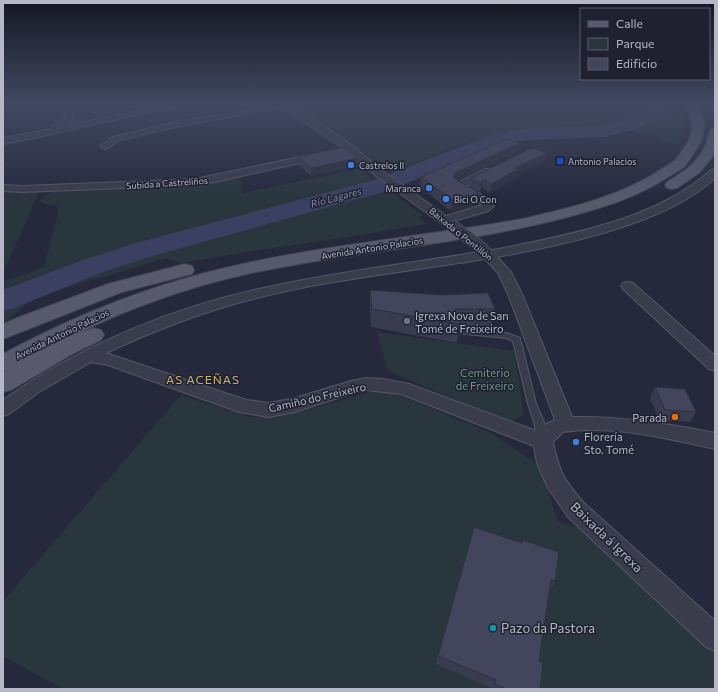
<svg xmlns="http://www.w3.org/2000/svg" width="718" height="692" font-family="Commissioner,sans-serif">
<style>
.green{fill:#29363e}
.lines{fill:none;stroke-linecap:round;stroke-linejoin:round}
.river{fill:#3b4062;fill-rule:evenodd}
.lane-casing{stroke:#555767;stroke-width:2}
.street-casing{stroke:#555767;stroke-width:2}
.primary-casing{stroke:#434555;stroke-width:2}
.lane{fill:#3a3c4c;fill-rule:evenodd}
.street{fill:#3a3c4c;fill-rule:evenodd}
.primary{fill:#585a6c;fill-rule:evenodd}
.street-bridge-casing{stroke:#555767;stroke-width:13;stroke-linecap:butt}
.street-bridge{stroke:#3a3c4c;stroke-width:12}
.wall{fill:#393b4f}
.shaded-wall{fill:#2e3040}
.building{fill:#42455c;stroke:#2e3040}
.transit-dot{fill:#1a4fb4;stroke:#1f2131;stroke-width:1.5}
.shop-dot{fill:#3f7fe0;stroke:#1f2131;stroke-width:1.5}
.worship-dot{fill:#6b7280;stroke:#1f2131;stroke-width:1.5}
.food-dot{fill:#e8710a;stroke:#1f2131;stroke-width:1.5}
.culture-dot{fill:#0f9aa8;stroke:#1f2131;stroke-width:1.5}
.labels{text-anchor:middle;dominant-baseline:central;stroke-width:3;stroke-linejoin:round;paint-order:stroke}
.far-poi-label{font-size:9px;fill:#b6b7c7;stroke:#1f2131;text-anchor:start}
.far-street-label{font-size:9px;fill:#b6b7c7;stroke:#1f2131}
.far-water-label{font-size:10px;font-style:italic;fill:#878cb2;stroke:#1f2131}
.poi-label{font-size:11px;fill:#b6b7c7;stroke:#1f2131;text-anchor:start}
.park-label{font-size:11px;fill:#6f9784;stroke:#1f2131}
.street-label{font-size:11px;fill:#b6b7c7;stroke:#1f2131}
.neighbourhood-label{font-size:12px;letter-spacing:1px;fill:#cdb36c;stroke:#1f2131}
.near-street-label{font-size:13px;fill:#b6b7c7;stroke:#1f2131}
.near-poi-label{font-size:13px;fill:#b6b7c7;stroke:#1f2131;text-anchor:start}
</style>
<rect width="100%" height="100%" fill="#26293c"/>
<path class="green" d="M 287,103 L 677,103 C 687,116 684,129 679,144 L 674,144 L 645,133 L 615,126 L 571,131 L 514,132 L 487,136 L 460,145 L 392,173 L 318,122 Z
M 359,169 L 423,215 L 418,217 L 426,224 L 342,238 L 252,251 L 181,263 L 166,258 L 32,298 L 3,325 L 3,281 L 12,279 L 44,267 L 58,213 L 57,205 L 43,204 L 40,201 L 48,193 L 59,190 L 173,186 L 203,184 L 241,175 L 242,193 Z
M 3,191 L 39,192 L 3,273 Z
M 377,332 L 514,351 L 524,414 L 511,422 L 452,398 L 388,371 Z
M 374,391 L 393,394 L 406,398 L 489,432 L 534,462 L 540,469 L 558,521 L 588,531 L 715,649 L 715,689 L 63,689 L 3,656 L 3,601 L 181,395 L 250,417 L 269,417 L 303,411 Z"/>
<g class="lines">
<path class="river" d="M 647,103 L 667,103 L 670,107 L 664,116 L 633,130 L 605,137 L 528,140 L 503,144 L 390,190 L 156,255 L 103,272 L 14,308 L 3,311 L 3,290 L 83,260 L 136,243 L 374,180 L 491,135 L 528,128 L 605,125 L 620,122 L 651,108 Z"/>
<g class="lane-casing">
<path id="lane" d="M 453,329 L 507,333 L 520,338 L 536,404 L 544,422 L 548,440 L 546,443 L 543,444 L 540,443 L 538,440 L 534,422 L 528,404 L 513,341 L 506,338 L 456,333 L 452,331 Z"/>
</g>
<g class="street-casing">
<path id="street" d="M 198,103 L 194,105 C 129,113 67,133 3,144 L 3,138 L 52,129 L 53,126 L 66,119 L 64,113 L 68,111 L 71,111 L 75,120 L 66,126 L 170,104 Z
M 276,103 L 287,103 L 324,126 L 354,147 L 376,166 L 446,216 L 482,205 L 454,186 L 455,184 L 485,169 L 493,169 L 494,171 L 493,173 L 467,186 L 490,200 L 494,206 L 488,211 L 454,221 L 456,224 L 454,227 L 446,227 L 368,170 L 349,152 L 215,182 L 195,185 L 23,192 L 3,191 L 3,185 L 23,186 L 195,179 L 343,148 L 281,107 C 227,119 171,125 118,141 C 113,143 110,148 105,149 L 100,146 L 113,137 L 184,120 L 239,112 Z
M 710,103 L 715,103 L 715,106 Z
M 715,169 L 715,178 C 667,224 562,245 497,257 L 511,272 L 522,294 L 572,417 C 621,416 667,423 715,433 L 715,449 C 666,438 612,425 563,432 L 553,442 C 559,472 564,480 584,503 L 715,621 L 715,651 L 706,647 L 568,517 L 548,488 L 537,463 L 534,446 L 401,394 L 366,390 L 353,393 L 295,412 L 269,417 L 239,412 L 108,365 L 91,362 L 39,392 L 9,414 L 3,416 L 3,400 C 85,343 180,304 278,285 C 345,271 412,263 479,252 L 478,250 L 479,247 C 485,246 488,246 491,250 L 499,249 C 568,235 658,219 711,170 ZM 485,259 L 498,273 L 508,294 L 555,420 L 546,424 L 539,432 L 409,384 L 383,379 L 366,378 L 351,381 L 295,398 L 269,403 L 246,400 L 106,353 C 151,332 197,314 245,301 C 323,280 405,272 485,259 Z
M 628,282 L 633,283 L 715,356 L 715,371 L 709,369 L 623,289 L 621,286 L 623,283 Z"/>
</g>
<g class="primary-casing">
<path id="primary" d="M 684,103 L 695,103 C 707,119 707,132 697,148 C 693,154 689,161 685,166 C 681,169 677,172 673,174 C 649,190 623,201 596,209 C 482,244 362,249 247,274 C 188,287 130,308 76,334 L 93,328 L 101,330 L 104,335 L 101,340 L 76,352 L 11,390 L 3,392 L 3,373 L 9,370 L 3,372 L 3,354 C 77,314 155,283 238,265 C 331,244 428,236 522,219 C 569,208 619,197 660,170 C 665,167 671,164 675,160 C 678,157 681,152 684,148 C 695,133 694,118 684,103 Z
M 715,128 L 715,152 L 712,157 L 699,173 L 677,188 L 672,189 L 667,188 L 665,185 L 667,182 C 680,174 695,165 703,150 C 707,144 707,135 711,129 Z
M 185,264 L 192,266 L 194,270 L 192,274 L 122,292 L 3,339 L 3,324 L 17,318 L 108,284 Z"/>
</g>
<use href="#lane" class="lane"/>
<use href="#street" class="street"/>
<use href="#primary" class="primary"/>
<g class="street-bridge-casing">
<path id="street-bridge" d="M 450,224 L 484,250"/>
</g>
<use href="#street-bridge" class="street-bridge"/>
</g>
<path class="wall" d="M 518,152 L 459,181 L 476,203 L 476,205 L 468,208 L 451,211 L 420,187 L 421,177 Z
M 547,153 L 545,161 L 518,174 L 517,178 L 490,193 L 482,187 L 480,192 L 470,186 L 471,178 Z
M 298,157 L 358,165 L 311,176 L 299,165 Z
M 370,290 L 495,309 L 491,328 L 460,328 L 457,343 L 371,327 L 370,308 Z
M 655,387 L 696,412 L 690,422 L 659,420 L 650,398 Z
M 523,540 L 555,581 L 550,591 L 549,590 L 539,661 L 540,689 L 492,689 L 492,688 L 436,664 L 438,656 L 521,543 Z"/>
<path class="shaded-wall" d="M 3,103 L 13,103 L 13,105 L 3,106 Z
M 520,143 L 518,152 L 454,183 L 454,176 L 455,173 Z
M 547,153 L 545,161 L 518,174 L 517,178 L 490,193 L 491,184 L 515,168 Z
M 4,155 L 8,165 L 3,167 L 3,156 Z
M 358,158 L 358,165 L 311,176 L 311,168 Z
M 483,179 L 482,187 L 480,192 L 481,184 Z
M 478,192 L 476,205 L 468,208 L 451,211 L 452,200 Z
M 462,316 L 459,335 L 457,343 L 460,324 Z"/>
<path class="building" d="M 507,139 L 520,143 L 455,173 L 454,176 L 455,179 L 478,192 L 477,195 L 470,197 L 452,200 L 421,177 Z
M 344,147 L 358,158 L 311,168 L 298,157 Z
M 532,148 L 547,153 L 515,168 L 519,169 L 491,184 L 483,179 L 481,184 L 471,178 Z
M 370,290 L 442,295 L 488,293 L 495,309 L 455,309 L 454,314 L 462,316 L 460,324 L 372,309 Z
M 655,387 L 685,389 L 696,412 L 665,410 Z
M 474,527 L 522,543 L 523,540 L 559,552 L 555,581 L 551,580 L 539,661 L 543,663 L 540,689 L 506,689 L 495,684 L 496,680 L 438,656 Z"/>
<linearGradient id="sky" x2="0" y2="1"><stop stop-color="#151721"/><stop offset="0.52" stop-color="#414961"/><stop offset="1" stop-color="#414961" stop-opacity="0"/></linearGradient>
<rect width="718" height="200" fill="url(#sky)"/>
<rect class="transit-dot" x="556" y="157" width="8" height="8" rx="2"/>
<g class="shop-dot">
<circle cx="351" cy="165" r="4"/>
<circle cx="429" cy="188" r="4"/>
<circle cx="446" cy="199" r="4"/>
<circle cx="576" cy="442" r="4"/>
</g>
<circle class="worship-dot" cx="407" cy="321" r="4"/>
<circle class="food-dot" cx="675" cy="417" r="4"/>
<circle class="culture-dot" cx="493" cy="628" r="4"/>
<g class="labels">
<g class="far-poi-label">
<text x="568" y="161">Antonio Palacios</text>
<text x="359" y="165">Castrelos II</text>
<text x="421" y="188" text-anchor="end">Maranca</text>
<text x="454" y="199">Bici O Con</text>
</g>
<g class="far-street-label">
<text transform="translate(167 183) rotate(-4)">Subida a Castreliños</text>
<text transform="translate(461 234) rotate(39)">Baixada ó Pontillón</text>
<text transform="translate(372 248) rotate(-9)">Avenida Antonio Palacios</text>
<text transform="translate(62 334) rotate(-26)">Avenida Antonio Palacios</text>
</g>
<g class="far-water-label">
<text transform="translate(336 197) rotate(-15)">Río Lagares</text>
</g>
<g class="poi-label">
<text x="415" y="315">Igrexa Nova de San<tspan x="415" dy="13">Tomé de Freixeiro</tspan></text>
<text x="667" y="417" text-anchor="end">Parada</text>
<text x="584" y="436">Florería<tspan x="584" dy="13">Sto. Tomé</tspan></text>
</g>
<g class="park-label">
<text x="485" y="372">Cemiterio<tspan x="485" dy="13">de Freixeiro</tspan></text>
</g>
<g class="street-label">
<text transform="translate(317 397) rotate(-13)">Camiño do Freixeiro</text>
</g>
<g class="neighbourhood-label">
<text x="203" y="379">AS ACEÑAS</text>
</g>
<g class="near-street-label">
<text transform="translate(607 537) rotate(44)">Baixada á Igrexa</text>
</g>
<g class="near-poi-label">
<text x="501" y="628">Pazo da Pastora</text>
</g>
</g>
<rect width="718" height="692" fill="none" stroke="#b6b7c7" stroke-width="8"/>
<rect x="580" y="8" width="130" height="72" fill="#1f2131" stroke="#5b5d6d"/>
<rect x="588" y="21" width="20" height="6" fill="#585a6c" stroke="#5b5d6d"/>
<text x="616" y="28" font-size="12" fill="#b6b7c7">Calle</text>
<rect x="588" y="38" width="20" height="12" fill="#29363e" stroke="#5b5d6d"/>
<text x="616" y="48" font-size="12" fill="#b6b7c7">Parque</text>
<rect x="588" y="58" width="20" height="12" fill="#42455c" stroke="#5b5d6d"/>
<text x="616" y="68" font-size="12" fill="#b6b7c7">Edificio</text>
</svg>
